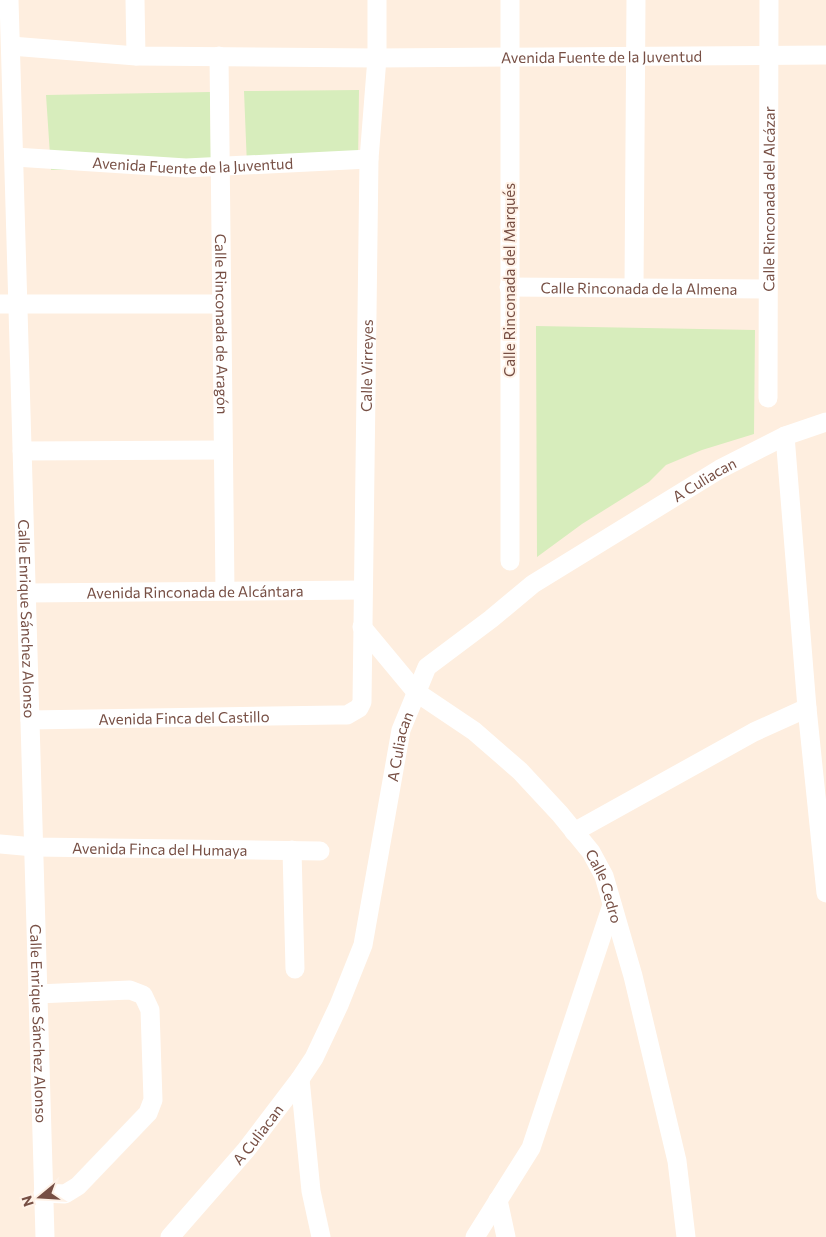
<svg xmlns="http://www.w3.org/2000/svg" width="826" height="1237" font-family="Commissioner,sans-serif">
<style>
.green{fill:#d7edbc}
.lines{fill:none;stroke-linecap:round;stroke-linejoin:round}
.street{stroke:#fff;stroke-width:19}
.labels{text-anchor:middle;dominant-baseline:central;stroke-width:4;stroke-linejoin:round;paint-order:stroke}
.street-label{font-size:15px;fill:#774f44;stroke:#fff2e7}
</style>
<rect width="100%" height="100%" fill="#feeedf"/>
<path class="green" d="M 359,90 L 358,165 L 247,166 L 244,91 Z
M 210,92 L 211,167 L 51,170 L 46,95 Z
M 536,326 L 755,330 L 754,434 L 702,450 L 666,465 L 649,482 L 582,524 L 537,557 Z"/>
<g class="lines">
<g class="street">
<path id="s1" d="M 9,0 L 45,1237"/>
<path d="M 135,0 L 136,56"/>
<path d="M 510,0 L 510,561"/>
<path id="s2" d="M 11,46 L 136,56 L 377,58 L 826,55"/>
<path id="s3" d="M 219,56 L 225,591"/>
<path id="s4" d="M 15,157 L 186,168 L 369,159"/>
<path id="s5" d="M 509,287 L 768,289"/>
<path d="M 634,287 L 636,0"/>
<path d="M 0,304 L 220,304"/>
<path id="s6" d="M 768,398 L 769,0"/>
<path d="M 785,436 L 807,708 L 826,893"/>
<path d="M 22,451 L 223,450"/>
<path id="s7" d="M 27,593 L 362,590"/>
<path id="s8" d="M 362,627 L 416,692 L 474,731 L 520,771 L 560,814 L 591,852 L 604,876 L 633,976 L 677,1161 L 686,1237"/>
<path id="s9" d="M 30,720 L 338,715 L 347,715 L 359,708 L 362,702 L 369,159 L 377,58 L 377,0"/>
<path d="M 574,832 L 754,732 L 807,708"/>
<path id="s10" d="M 0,844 L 34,847 L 320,851"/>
<path d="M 292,850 L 295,969"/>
<path d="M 37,994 L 130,990 L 143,995 L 150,1010 L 153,1100 L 148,1113 L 78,1186 L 65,1194 L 43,1193"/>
<path d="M 300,1079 L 311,1191 L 321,1237"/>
<path d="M 498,1200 L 506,1237"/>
<path id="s11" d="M 170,1237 L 246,1150 L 300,1079 L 314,1058 L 339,1005 L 363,945 L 401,730 L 427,667 L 491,619 L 533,584 L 720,469 L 785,436 L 826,422"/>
<path d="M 475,1237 L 531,1148 L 612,905"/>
</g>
</g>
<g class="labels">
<g class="street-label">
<text stroke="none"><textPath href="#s2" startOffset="591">Avenida Fuente de la Juventud</textPath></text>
<text stroke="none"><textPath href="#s4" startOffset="178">Avenida Fuente de la Juventud</textPath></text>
<text stroke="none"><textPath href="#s6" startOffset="199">Calle Rinconada del Alcázar</textPath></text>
<text transform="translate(509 280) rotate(-90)">Calle Rinconada del Marqués</text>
<text stroke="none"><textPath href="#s5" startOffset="130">Calle Rinconada de la Almena</textPath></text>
<text stroke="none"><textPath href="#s3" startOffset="268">Calle Rinconada de Aragón</textPath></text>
<text stroke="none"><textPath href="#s9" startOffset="674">Calle Virreyes</textPath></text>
<text stroke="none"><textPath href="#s11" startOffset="975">A Culiacan</textPath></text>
<text stroke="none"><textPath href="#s7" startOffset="168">Avenida Rinconada de Alcántara</textPath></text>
<text stroke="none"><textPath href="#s1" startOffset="619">Calle Enrique Sánchez Alonso</textPath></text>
<text stroke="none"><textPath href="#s9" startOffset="154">Avenida Finca del Castillo</textPath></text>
<text stroke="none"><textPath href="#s11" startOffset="555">A Culiacan</textPath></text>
<text stroke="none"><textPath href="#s10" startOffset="160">Avenida Finca del Humaya</textPath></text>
<text stroke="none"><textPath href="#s8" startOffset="360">Calle Cedro</textPath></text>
<text stroke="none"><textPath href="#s1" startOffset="1024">Calle Enrique Sánchez Alonso</textPath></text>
<text stroke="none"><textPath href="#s11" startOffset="135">A Culiacan</textPath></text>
</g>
</g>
<g transform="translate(40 1197) rotate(252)" stroke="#fff2e7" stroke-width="4" paint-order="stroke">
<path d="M0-4L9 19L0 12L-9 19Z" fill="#774f44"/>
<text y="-8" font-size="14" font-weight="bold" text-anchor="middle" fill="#774f44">N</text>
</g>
</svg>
